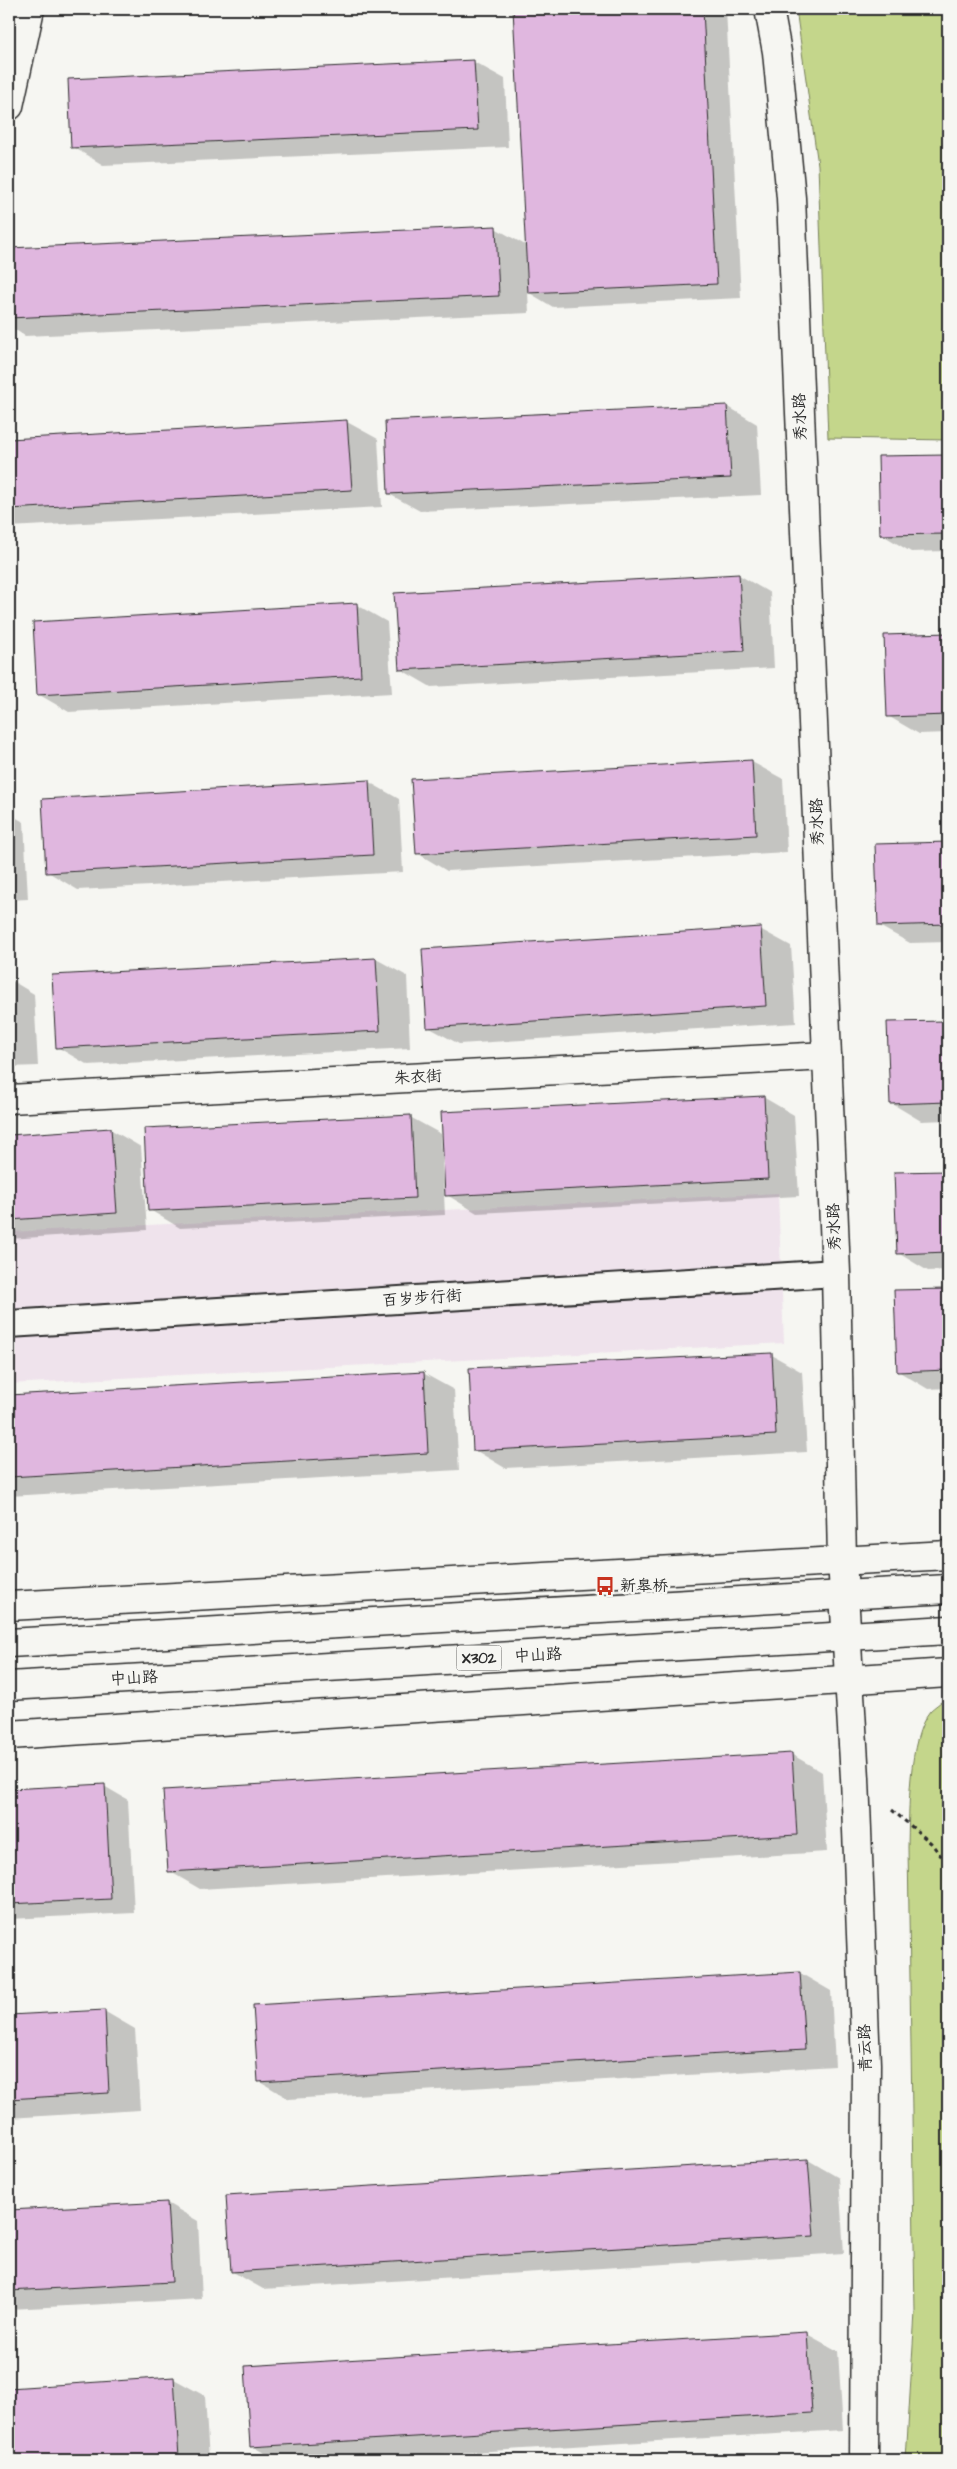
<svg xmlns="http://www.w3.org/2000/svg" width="957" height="2469" font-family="'Architects Daughter','LXGW WenKai TC',sans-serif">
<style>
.built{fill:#efe3ec}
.green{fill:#c4d68b;stroke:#78805b}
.shadow{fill:#0003}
.building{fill:#e0b7df;stroke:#2b2b2b}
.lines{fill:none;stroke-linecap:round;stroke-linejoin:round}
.pedestrian-casing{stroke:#2b2b2b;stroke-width:30}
.minor-casing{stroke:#2b2b2b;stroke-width:31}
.tertiary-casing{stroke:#2b2b2b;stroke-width:31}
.primary-casing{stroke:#2b2b2b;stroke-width:31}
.path{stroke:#2b2b2b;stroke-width:3;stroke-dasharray:4 4;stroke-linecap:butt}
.pedestrian{stroke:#f6f6f2;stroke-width:26}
.minor{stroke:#f6f6f2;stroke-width:28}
.tertiary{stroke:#f6f6f2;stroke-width:28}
.primary{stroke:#f6f6f2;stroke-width:28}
.labels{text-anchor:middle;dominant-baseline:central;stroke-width:5;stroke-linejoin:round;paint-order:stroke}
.shield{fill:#f6f6f2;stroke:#686867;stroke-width:1}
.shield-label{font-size:15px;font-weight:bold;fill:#2b2b2b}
.street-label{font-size:16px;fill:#2b2b2b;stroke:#f6f6f2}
.poi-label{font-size:16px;fill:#2b2b2b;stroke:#f6f6f2;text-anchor:start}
</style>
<rect width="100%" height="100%" fill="#f6f6f2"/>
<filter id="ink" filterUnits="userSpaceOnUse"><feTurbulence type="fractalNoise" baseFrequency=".02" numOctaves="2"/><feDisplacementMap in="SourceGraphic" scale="10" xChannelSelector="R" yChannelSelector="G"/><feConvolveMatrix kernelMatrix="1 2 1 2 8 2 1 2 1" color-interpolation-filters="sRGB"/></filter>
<g filter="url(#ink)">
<path class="built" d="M 778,1193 L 784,1343 L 9,1384 L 9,1232 Z"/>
<path class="green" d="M 796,9 L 948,9 L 948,440 L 828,438 L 818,165 Z
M 945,1699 L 948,1699 L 948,2460 L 906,2460 L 915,2312 L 908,1847 C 909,1812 908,1738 930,1711 C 934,1707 940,1703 945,1699 Z"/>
<path class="shadow" d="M 515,9 L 726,9 L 741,298 L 553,307 L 528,292 L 529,313 L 25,336 L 9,326 L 9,249 L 495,228 L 527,246 Z
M 474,62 L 505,79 L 508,147 L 103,165 L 73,147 Z
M 727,406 L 757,424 L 761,495 L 420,511 L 389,494 Z
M 347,422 L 378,439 L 382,507 L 9,527 L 9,440 Z
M 948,456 L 948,551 L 911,552 L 881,534 L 880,457 Z
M 739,575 L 770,593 L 774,668 L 431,687 L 400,669 Z
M 357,605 L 387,622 L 392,693 L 69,712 L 38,694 Z
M 948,635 L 948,733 L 919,734 L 888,716 L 886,637 Z
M 9,647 L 14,723 L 9,723 Z
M 752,762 L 783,779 L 787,852 L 447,871 L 417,853 Z
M 369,782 L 399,799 L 403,872 L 78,890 L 48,872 Z
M 9,814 L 24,822 L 28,899 L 9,900 Z
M 948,843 L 948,942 L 910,943 L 879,926 L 876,845 Z
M 760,929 L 791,946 L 796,1023 L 459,1044 L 428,1027 Z
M 376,959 L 407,976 L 410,1048 L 88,1065 L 57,1047 Z
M 9,979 L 34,994 L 38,1066 L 9,1067 Z
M 948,1022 L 948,1120 L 921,1121 L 891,1103 L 888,1024 Z
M 763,1097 L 794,1115 L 799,1196 L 477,1213 L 447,1195 Z
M 410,1117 L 441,1134 L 445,1215 L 180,1228 L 150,1210 Z
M 110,1129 L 141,1147 L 147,1230 L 9,1239 L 9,1136 Z
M 948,1172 L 948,1270 L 928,1271 L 898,1253 L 895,1173 Z
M 948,1290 L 948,1388 L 928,1389 L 898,1371 L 896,1292 Z
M 772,1355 L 802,1372 L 807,1452 L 505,1468 L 475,1450 Z
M 423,1373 L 454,1390 L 459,1470 L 9,1496 L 9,1396 Z
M 791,1754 L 822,1772 L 827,1852 L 200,1889 L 169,1871 Z
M 104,1786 L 128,1800 L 134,1913 L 9,1919 L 9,1790 Z
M 800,1973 L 831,1991 L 835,2066 L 289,2099 L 259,2081 Z
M 104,2011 L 135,2029 L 140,2110 L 9,2118 L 9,2017 Z
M 808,2160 L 839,2178 L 844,2253 L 263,2289 L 233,2272 L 227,2196 Z
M 167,2203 L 198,2221 L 202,2299 L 9,2309 L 9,2212 Z
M 807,2334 L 838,2351 L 843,2430 L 337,2460 L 276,2460 L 252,2446 L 247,2367 Z
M 174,2379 L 205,2396 L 209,2460 L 9,2460 L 9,2389 Z"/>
<path class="building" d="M 513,9 L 703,9 L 717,284 L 528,293 Z
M 474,60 L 478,130 L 71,148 L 68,79 Z
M 496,226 L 499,296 L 9,318 L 9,248 Z
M 727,405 L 731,478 L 388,494 L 385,421 Z
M 347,420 L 352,490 L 9,509 L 9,439 Z
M 948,455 L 948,534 L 880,535 L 878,456 Z
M 739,574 L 744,651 L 399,670 L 394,593 Z
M 357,603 L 361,676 L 37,695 L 33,622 Z
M 948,633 L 948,715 L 887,717 L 884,635 Z
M 752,760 L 756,835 L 416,854 L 411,779 Z
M 369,780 L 373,855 L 46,873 L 42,799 Z
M 948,842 L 948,924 L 878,926 L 875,844 Z
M 761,927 L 766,1006 L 427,1028 L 422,949 Z
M 376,958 L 380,1031 L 56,1048 L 52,975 Z
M 948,1021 L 948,1102 L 890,1104 L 887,1022 Z
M 764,1096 L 768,1179 L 445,1196 L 441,1112 Z
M 411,1115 L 415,1198 L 148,1211 L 144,1128 Z
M 111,1128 L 117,1213 L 9,1220 L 9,1135 Z
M 948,1171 L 948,1252 L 897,1254 L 894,1172 Z
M 948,1289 L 948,1370 L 897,1372 L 894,1290 Z
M 772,1353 L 776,1435 L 473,1451 L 469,1368 Z
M 424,1372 L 428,1453 L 9,1477 L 9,1395 Z
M 792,1753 L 797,1835 L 168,1872 L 163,1790 Z
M 105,1784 L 111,1899 L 9,1904 L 9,1789 Z
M 800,1972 L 805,2049 L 258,2082 L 253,2005 Z
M 105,2010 L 109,2093 L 9,2099 L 9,2015 Z
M 808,2159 L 814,2236 L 231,2272 L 226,2195 Z
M 167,2202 L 172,2282 L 9,2291 L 9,2210 Z
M 807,2332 L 812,2413 L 250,2447 L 245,2366 Z
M 174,2377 L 179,2458 L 135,2460 L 9,2460 L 9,2388 Z"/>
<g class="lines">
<g class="pedestrian-casing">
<path id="pedestrian" d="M 9,1324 L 836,1273"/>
</g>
<g class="minor-casing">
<path id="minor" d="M 9,106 L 30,9
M 9,1099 L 827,1056
M 9,1606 L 948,1555
M 9,1735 L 948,1673"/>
</g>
<g class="tertiary-casing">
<path id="tertiary" d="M 769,9 L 777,52 L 791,198 L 827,1056 L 836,1273 L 842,1560 L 855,1778 L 866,2064 L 864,2460"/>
</g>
<g class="primary-casing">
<path id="primary" d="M 9,1643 L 948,1589
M 9,1686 L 948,1630"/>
</g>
<path class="path" d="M 892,1810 L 931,1843 L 948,1865"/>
<use href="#pedestrian" class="pedestrian"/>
<use href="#minor" class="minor"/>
<use href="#tertiary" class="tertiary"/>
<use href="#primary" class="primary"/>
</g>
</g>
<defs>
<g id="bus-bare" transform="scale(1.5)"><path d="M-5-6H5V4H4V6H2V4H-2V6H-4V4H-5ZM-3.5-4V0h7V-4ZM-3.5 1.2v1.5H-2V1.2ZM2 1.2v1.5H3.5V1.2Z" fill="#c8321e" stroke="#f6f6f2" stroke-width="2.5" paint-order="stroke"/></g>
</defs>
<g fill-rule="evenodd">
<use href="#bus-bare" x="605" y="1586"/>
</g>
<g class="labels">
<rect class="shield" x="456.5" y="1645.5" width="45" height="25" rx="4"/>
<g class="shield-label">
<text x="479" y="1658">X302</text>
</g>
<g class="street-label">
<text transform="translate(800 417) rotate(-92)">秀水路</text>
<text transform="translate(817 822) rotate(-92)">秀水路</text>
<text transform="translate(418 1077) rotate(-3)">朱衣街</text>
<text transform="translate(834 1227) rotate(-92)">秀水路</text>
<text transform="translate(422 1298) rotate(-4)">百岁步行街</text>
<text transform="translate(538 1655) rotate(-3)">中山路</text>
<text transform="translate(134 1678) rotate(-3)">中山路</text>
<text transform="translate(865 2048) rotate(-92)">青云路</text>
</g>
<g class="poi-label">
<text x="620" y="1586">新皋桥</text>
</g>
</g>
<rect width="957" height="2469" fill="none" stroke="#f6f6f2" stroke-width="30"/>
<rect x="15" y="15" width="927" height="2439" fill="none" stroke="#2b2b2b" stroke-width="2" filter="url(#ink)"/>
</svg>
